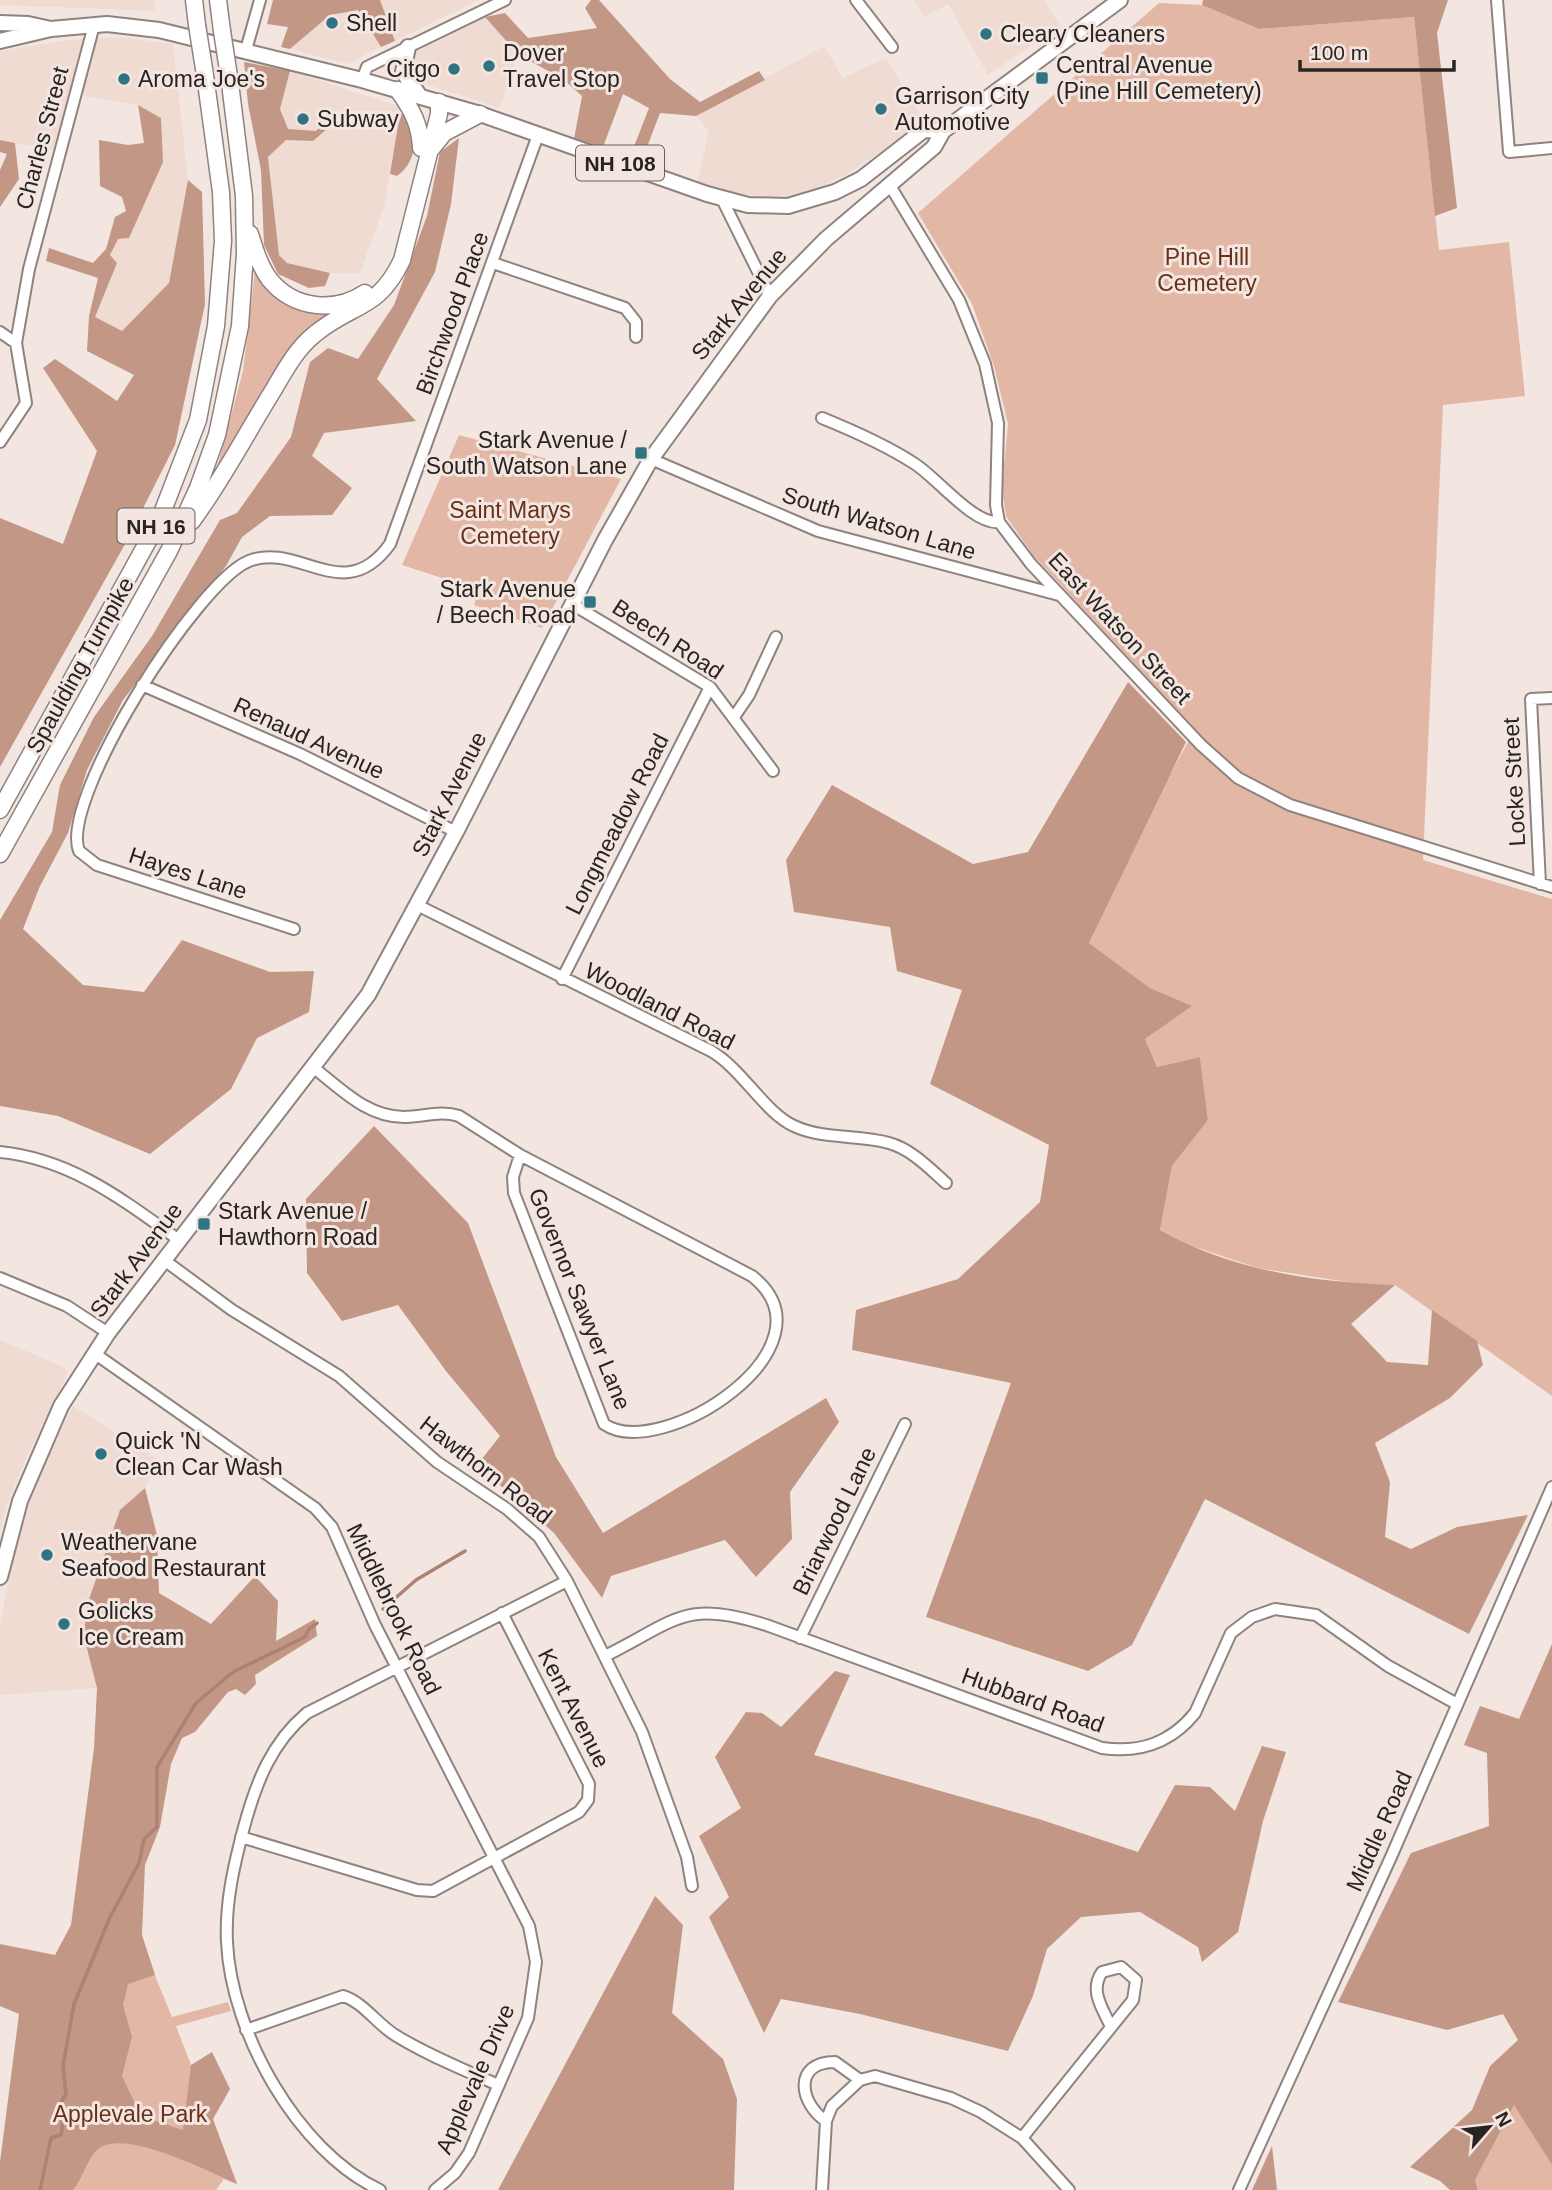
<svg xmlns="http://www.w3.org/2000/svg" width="1552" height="2190" font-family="Arial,sans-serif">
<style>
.built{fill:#f0dbd2}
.green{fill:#e2b7a5}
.forest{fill:#c29786}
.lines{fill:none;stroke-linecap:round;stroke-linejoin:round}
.stream{stroke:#ac8271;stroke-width:3.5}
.minor-casing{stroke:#8f837f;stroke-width:14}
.major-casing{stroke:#8f837f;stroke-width:18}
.highway-casing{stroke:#8f837f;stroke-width:19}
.minor{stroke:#fff;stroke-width:10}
.major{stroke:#fff;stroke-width:14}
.highway{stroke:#fff;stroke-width:16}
.highway-bridge-casing{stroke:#8f837f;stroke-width:19;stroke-linecap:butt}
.highway-bridge{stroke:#fff;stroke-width:16}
.poi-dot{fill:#307484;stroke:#f3e6e1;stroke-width:2.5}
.labels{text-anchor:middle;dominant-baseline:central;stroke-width:6;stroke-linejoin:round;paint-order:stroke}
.shield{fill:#f3e6e1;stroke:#655e5b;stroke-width:2}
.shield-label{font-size:21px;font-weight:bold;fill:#282422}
.poi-label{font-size:23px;fill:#282422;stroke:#f3e6e1;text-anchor:start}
.street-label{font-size:23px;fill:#282422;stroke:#f3e6e1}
.park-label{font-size:23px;fill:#693118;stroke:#f3e6e1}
</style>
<rect width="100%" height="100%" fill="#f3e6e1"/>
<path class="built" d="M 0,0 L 154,0 L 156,11 L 0,5 Z
M 380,0 L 479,0 L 395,41 Z
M 914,0 L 1044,0 L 1060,26 L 988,75 L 948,4 L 924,17 Z
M 358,10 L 381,47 L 348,64 L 290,49 L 330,15 Z
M 485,17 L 518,54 L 500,108 L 416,81 L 410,69 L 414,53 Z
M 120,37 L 173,44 L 188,180 L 169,283 L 122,332 L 95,317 L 117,263 L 110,255 L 161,118 L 138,105 L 69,93 L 54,150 L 0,140 L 0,51 L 69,40 Z
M 824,46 L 843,78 L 886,58 L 923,119 L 913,130 L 847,174 L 811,192 L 781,197 L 737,194 L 697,183 L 709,132 L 696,116 Z
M 290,71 L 401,107 L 384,207 L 360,273 L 330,273 L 287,263 L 279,255 L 268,156 L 286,140 L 313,141 L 316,131 L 288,129 L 280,109 Z
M 0,1340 L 62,1366 L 68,1373 L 24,1463 L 6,1508 L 0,1532 Z
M 73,1406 L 159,1460 L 145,1488 L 120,1510 L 84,1637 L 97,1688 L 0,1695 L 0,1625 L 15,1546 L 38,1474 Z"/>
<path class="green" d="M 1159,3 L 1202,5 L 1259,29 L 1414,17 L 1439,250 L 1509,242 L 1525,396 L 1443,405 L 1423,860 L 1552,899 L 1552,1396 L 1395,1285 L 1360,1284 L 1258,1268 L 1189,1245 L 1160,1230 L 1172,1166 L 1208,1120 L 1200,1057 L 1157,1067 L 1145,1039 L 1191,1006 L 1150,988 L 1089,943 L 1150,812 L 1195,729 L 1033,555 L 1006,516 L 1002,488 L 1008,424 L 994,366 L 972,304 L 918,213 Z
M 255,271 L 270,286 L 345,307 L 389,278 L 333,316 L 221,470 L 217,468 L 243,371 Z
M 459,435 L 621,479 L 542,628 L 474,605 L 479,590 L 402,565 Z
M 139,1937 L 172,2017 L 228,2002 L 231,2011 L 176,2026 L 237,2184 L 224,2179 L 216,2190 L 33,2190 Z
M 1514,2104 L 1552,2165 L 1552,2190 L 1478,2190 L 1475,2180 Z"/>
<path class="forest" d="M 273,0 L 380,0 L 395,41 L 381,47 L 358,10 L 330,15 L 290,49 L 281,47 L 288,27 L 267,24 Z
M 591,0 L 599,0 L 670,79 L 700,102 L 759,71 L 765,80 L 696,116 L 660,113 L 644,155 L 631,154 L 649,108 L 623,94 L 603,147 L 574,139 L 582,96 L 564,80 L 518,54 L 485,17 L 505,13 L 528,38 L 597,28 L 585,8 Z
M 1203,0 L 1448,0 L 1437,33 L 1457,208 L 1435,216 L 1414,17 L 1259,29 L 1202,5 Z
M 244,62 L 290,71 L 280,109 L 288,129 L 316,131 L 333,114 L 335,122 L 313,141 L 286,140 L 268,157 L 279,255 L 287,263 L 330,273 L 325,286 L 309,288 L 278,274 L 264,245 L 261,170 L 248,104 Z
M 138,105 L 161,118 L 163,162 L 129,238 L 118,239 L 110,255 L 117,263 L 95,317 L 122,331 L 169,283 L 188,180 L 202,192 L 205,304 L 175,445 L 124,546 L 0,767 L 0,518 L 63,544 L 97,451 L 43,368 L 55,359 L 117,401 L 134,375 L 87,351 L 89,316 L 98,278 L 46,261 L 49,248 L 93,263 L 106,249 L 115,217 L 126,211 L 122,197 L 100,186 L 99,140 L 128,145 L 144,143 Z
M 401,107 C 419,124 420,161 397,176 L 390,174 Z
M 459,138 L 451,204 L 435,272 L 377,379 L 416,421 L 324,433 L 312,456 L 352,488 L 332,515 L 270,516 L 242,537 L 226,566 L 123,700 L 87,770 L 68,833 L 40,886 L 23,929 L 83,985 L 144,992 L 182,940 L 270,972 L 314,971 L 309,1012 L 257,1038 L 231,1089 L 150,1154 L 58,1116 L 0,1106 L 0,920 L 52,832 L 60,785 L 94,717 L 152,636 L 220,520 L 237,513 L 291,437 L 310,362 L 328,348 L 358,359 L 394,305 L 427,216 L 440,152 Z
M 0,140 L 15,143 L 19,179 L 0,207 L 0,170 L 7,154 L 0,152 Z
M 1128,682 L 1186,742 L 1089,943 L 1150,988 L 1192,1006 L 1145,1039 L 1157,1067 L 1200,1057 L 1208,1120 L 1172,1166 L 1160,1230 C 1230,1270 1316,1283 1395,1285 L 1351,1324 L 1387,1362 L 1428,1365 L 1432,1310 L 1477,1341 L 1483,1365 L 1450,1398 L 1375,1443 L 1390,1482 L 1385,1537 L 1411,1549 L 1457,1527 L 1528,1515 L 1469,1634 L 1205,1499 L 1132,1645 L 1088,1671 L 926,1617 L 1011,1383 L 852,1350 L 856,1310 L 958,1279 L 1040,1202 L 1049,1145 L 930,1084 L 962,990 L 897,971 L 890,927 L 794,912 L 786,860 L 832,785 L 973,864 L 1028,852 Z
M 374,1126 L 468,1223 L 556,1457 L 603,1533 L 826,1398 L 839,1422 L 790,1492 L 792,1539 L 756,1577 L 725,1540 L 611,1576 L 602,1598 L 554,1533 L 477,1465 L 500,1436 L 446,1371 L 398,1305 L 342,1321 L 307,1273 L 306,1199 Z
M 145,1488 L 157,1535 L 159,1593 L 211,1624 L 255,1576 L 278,1601 L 276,1641 L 315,1619 L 317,1636 L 255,1675 L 256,1684 L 245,1695 L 236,1689 L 228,1692 L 195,1732 L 182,1738 L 171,1764 L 160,1827 L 145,1865 L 142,1935 L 155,1975 L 128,1984 L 123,2005 L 132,2037 L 122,2076 L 141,2116 L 183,2130 L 191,2065 L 212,2052 L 230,2089 L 213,2119 L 237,2184 C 207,2171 134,2133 103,2146 C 89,2151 83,2179 73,2190 L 0,2190 L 0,2162 L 19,2014 L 0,2006 L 0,1944 L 55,1955 L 71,1925 L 94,1748 L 97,1688 L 84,1637 L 86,1608 L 120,1510 Z
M 1552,1644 L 1552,2165 L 1514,2105 L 1475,2180 L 1478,2190 L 1450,2190 L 1440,2181 L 1410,2167 L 1472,2110 L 1490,2066 L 1518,2040 L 1503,2014 L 1447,2030 L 1338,2002 L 1411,1853 L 1489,1826 L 1487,1753 L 1464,1745 L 1480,1706 L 1519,1719 Z
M 835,1671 L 850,1675 L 814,1755 L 1039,1819 L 1138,1852 L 1175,1785 L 1210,1787 L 1235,1811 L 1262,1746 L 1286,1752 L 1263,1821 L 1238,1932 L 1202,1962 L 1198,1947 L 1140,1912 L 1081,1917 L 1047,1949 L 1033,1996 L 1008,2051 L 860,2014 L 781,1999 L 764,2033 L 709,1917 L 729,1897 L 699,1836 L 741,1808 L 715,1757 L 746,1712 L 762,1713 L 781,1727 Z
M 655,1896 L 683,1925 L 672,2013 L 723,2059 L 737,2099 L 734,2190 L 498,2190 Z
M 1272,2146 L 1277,2190 L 1252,2190 Z"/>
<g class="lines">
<path class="stream" d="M 383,1609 L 416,1580 L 465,1551
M 40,2190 L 51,2138 L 61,2135 L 63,2122 L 68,2118 L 60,2104 L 66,2094 L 63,2066 L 74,2004 L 110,1917 L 139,1863 L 144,1839 L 157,1827 L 157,1767 L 196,1703 L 233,1672 L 305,1637 L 309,1629 L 317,1623"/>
<g class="minor-casing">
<path id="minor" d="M 856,0 L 892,47
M 1497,0 L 1509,152 L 1552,148
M 246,50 L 260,0
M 362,80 L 367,67 L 505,0
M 889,184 L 959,300 L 985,364 L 998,423 L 996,505 L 999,522 L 1031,564 L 1201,745 L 1238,778 L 1290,805 L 1552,887
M 722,199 L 770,296
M 493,263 L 625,308 L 636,322 L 636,337
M 0,332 L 16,343 L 26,403 L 0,442
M 16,343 L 29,269 L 94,25
M 822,418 C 854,431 886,445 915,464 C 937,478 974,525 999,522
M 651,459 L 818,531 L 1059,595
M 572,604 L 710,687 L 773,771
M 142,685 L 300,754 L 456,832
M 734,717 L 749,695 L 776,637
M 1540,884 L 1531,699 L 1552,698
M 417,905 L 711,1051 C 742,1069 765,1113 794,1126 C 824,1140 858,1134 889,1143 C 911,1149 929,1168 946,1183
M 294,929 L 97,865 L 79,851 C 59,799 198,581 249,561 C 299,541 344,608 390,544 L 538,135
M 562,979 L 710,687
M 314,1068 C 341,1089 367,1117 404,1117 C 423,1117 440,1110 459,1116 L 520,1155 L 752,1276 C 842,1347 660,1463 604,1424 L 514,1193 L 513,1177 L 520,1155
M 0,1152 C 71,1159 123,1200 179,1240
M 164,1260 L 232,1310 L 339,1376 L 437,1462 L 507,1509 L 539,1537 L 567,1581 L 642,1732 L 687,1857 L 692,1886
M 0,1278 L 67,1306 L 108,1333
M 94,1353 L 315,1508 L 332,1527 L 375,1625 L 529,1926 L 536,1962 L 528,2018 L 469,2153 L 455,2173 L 435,2190
M 800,1638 L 905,1424
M 605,1656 C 677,1620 686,1598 769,1626 L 1102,1748 C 1139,1753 1170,1744 1195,1713 L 1231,1633 L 1252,1617 L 1275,1609 L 1316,1615 L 1388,1666 L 1457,1704
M 241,1837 L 417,1890 L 433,1891 L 579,1812 L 588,1800 L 589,1784 L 502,1613
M 246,2030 L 343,1996 C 363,2002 377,2024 395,2035 C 427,2055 463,2069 498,2085
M 826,2121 C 799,2103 793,2062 835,2062 L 860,2080
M 1022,2138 L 1133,2000 L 1136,1980 L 1121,1967 L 1102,1972 C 1089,1991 1103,2009 1111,2027
M 380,2190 C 297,2151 231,2032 227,1942 C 225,1903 234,1865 244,1827 C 256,1783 271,1743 307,1713 L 567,1581
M 822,2190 L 826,2121 L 832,2106 L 860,2080 L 875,2076 L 951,2098 L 981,2112 L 1022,2138 L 1069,2190
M 1239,2190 L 1391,1857 L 1552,1487"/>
</g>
<g class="major-casing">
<path id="major" d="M 0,23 L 28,24 L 51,29
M 0,41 L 51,29 L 107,24 L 159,30 L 362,80 L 480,114 L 707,194 L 748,205 L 788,206 L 835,192 L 861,179 L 924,130 L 943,131 L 1120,0
M 408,47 L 403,72 L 419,95
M 0,1577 L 20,1501 L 61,1406 L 108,1333 L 368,995 L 456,832 L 605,540 L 651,459 L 770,296 L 826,239 L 934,147 L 943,131"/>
</g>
<g class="highway-casing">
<path id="highway" d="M 194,0 L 197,25
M 218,0 L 222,31
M 398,90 C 412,110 420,124 421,148
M 432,148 L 444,133 L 480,114
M 250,234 C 255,250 260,267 270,280 C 294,309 335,313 365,293
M 192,521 C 223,479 246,434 274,389 C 285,370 297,348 315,334 C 352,303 378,311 402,260 L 439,114 L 439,102
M 0,810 L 159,521 L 198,420 L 216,326 L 223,241 L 221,192 L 205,75
M 0,854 L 169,551 L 198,488 L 217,435 L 240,326 L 245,254 L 244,196 L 230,83"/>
</g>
<use href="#minor" class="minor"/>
<use href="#major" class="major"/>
<use href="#highway" class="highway"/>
<g class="highway-bridge-casing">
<path id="highway-bridge" d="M 197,25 L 205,75
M 222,31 L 230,83"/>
</g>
<use href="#highway-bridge" class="highway-bridge"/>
</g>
<g class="poi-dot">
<circle cx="332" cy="23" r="7"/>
<circle cx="986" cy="34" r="7"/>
<circle cx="489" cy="66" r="7"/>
<circle cx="454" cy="69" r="7"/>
<rect x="1035" y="71" width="14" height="14" rx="3.5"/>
<circle cx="124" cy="79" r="7"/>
<circle cx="881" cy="109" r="7"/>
<circle cx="303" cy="119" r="7"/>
<rect x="634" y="446" width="14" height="14" rx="3.5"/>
<rect x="583" y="595" width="14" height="14" rx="3.5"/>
<rect x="197" y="1217" width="14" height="14" rx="3.5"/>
<circle cx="101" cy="1454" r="7"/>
<circle cx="47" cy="1555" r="7"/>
<circle cx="64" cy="1624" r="7"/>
</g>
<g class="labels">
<g class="shield">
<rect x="576" y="145.5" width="88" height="35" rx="5"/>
<rect x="117.5" y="508.5" width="77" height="35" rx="5"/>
</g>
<g class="shield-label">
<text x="620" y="163">NH 108</text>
<text x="156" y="526">NH 16</text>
</g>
<g class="poi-label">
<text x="346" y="23">Shell</text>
<text x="1000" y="34">Cleary Cleaners</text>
<text x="503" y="53">Dover<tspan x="503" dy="26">Travel Stop</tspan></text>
<text x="1056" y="65">Central Avenue<tspan x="1056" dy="26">(Pine Hill Cemetery)</tspan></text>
<text x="440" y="69" text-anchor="end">Citgo</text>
<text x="138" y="79">Aroma Joe's</text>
<text x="895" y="96">Garrison City<tspan x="895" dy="26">Automotive</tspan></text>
<text x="317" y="119">Subway</text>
<text x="627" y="440" text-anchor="end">Stark Avenue /<tspan x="627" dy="26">South Watson Lane</tspan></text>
<text x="576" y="589" text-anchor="end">Stark Avenue<tspan x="576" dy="26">/ Beech Road</tspan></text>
<text x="218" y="1211">Stark Avenue /<tspan x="218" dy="26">Hawthorn Road</tspan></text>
<text x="115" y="1441">Quick 'N<tspan x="115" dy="26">Clean Car Wash</tspan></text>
<text x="61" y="1542">Weathervane<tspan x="61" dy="26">Seafood Restaurant</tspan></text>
<text x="78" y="1611">Golicks<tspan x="78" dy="26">Ice Cream</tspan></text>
</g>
<g class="street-label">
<text transform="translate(42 138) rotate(-75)">Charles Street</text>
<text transform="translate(739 304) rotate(-51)">Stark Avenue</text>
<text transform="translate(452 313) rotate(-70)">Birchwood Place</text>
<text transform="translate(879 523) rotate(17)">South Watson Lane</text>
<text transform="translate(1120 628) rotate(47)">East Watson Street</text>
<text transform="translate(668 639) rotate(33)">Beech Road</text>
<text transform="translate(80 665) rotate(-61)">Spaulding Turnpike</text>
<text transform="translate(309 738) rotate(25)">Renaud Avenue</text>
<text transform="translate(1514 782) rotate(-93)">Locke Street</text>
<text transform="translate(449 794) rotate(-63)">Stark Avenue</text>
<text transform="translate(617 824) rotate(-63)">Longmeadow Road</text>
<text transform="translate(188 873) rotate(18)">Hayes Lane</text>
<text transform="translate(660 1006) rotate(27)">Woodland Road</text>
<text transform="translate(136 1260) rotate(-53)">Stark Avenue</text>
<text transform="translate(580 1299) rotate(68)">Governor Sawyer Lane</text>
<text transform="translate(486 1470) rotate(38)">Hawthorn Road</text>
<text transform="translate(834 1521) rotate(-64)">Briarwood Lane</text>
<text transform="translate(394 1609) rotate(64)">Middlebrook Road</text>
<text transform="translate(1033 1700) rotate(20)">Hubbard Road</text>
<text transform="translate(574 1708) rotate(63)">Kent Avenue</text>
<text transform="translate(1379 1831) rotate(-66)">Middle Road</text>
<text transform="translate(475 2079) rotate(-66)">Applevale Drive</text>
</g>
<g class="park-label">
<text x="1207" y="257">Pine Hill<tspan x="1207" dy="26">Cemetery</tspan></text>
<text x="510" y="510">Saint Marys<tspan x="510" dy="26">Cemetery</tspan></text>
<text x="130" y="2114">Applevale Park</text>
</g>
</g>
<g transform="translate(1489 2127) rotate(62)" stroke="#f3e6e1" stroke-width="5" paint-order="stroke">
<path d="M0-5L12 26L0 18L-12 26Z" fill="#282422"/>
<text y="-10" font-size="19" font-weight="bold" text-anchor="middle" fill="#282422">N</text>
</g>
<path d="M1300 60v10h154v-10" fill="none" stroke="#282422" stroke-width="3.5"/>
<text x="1310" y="60" font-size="21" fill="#282422" stroke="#f3e6e1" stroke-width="5" paint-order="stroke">100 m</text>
</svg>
